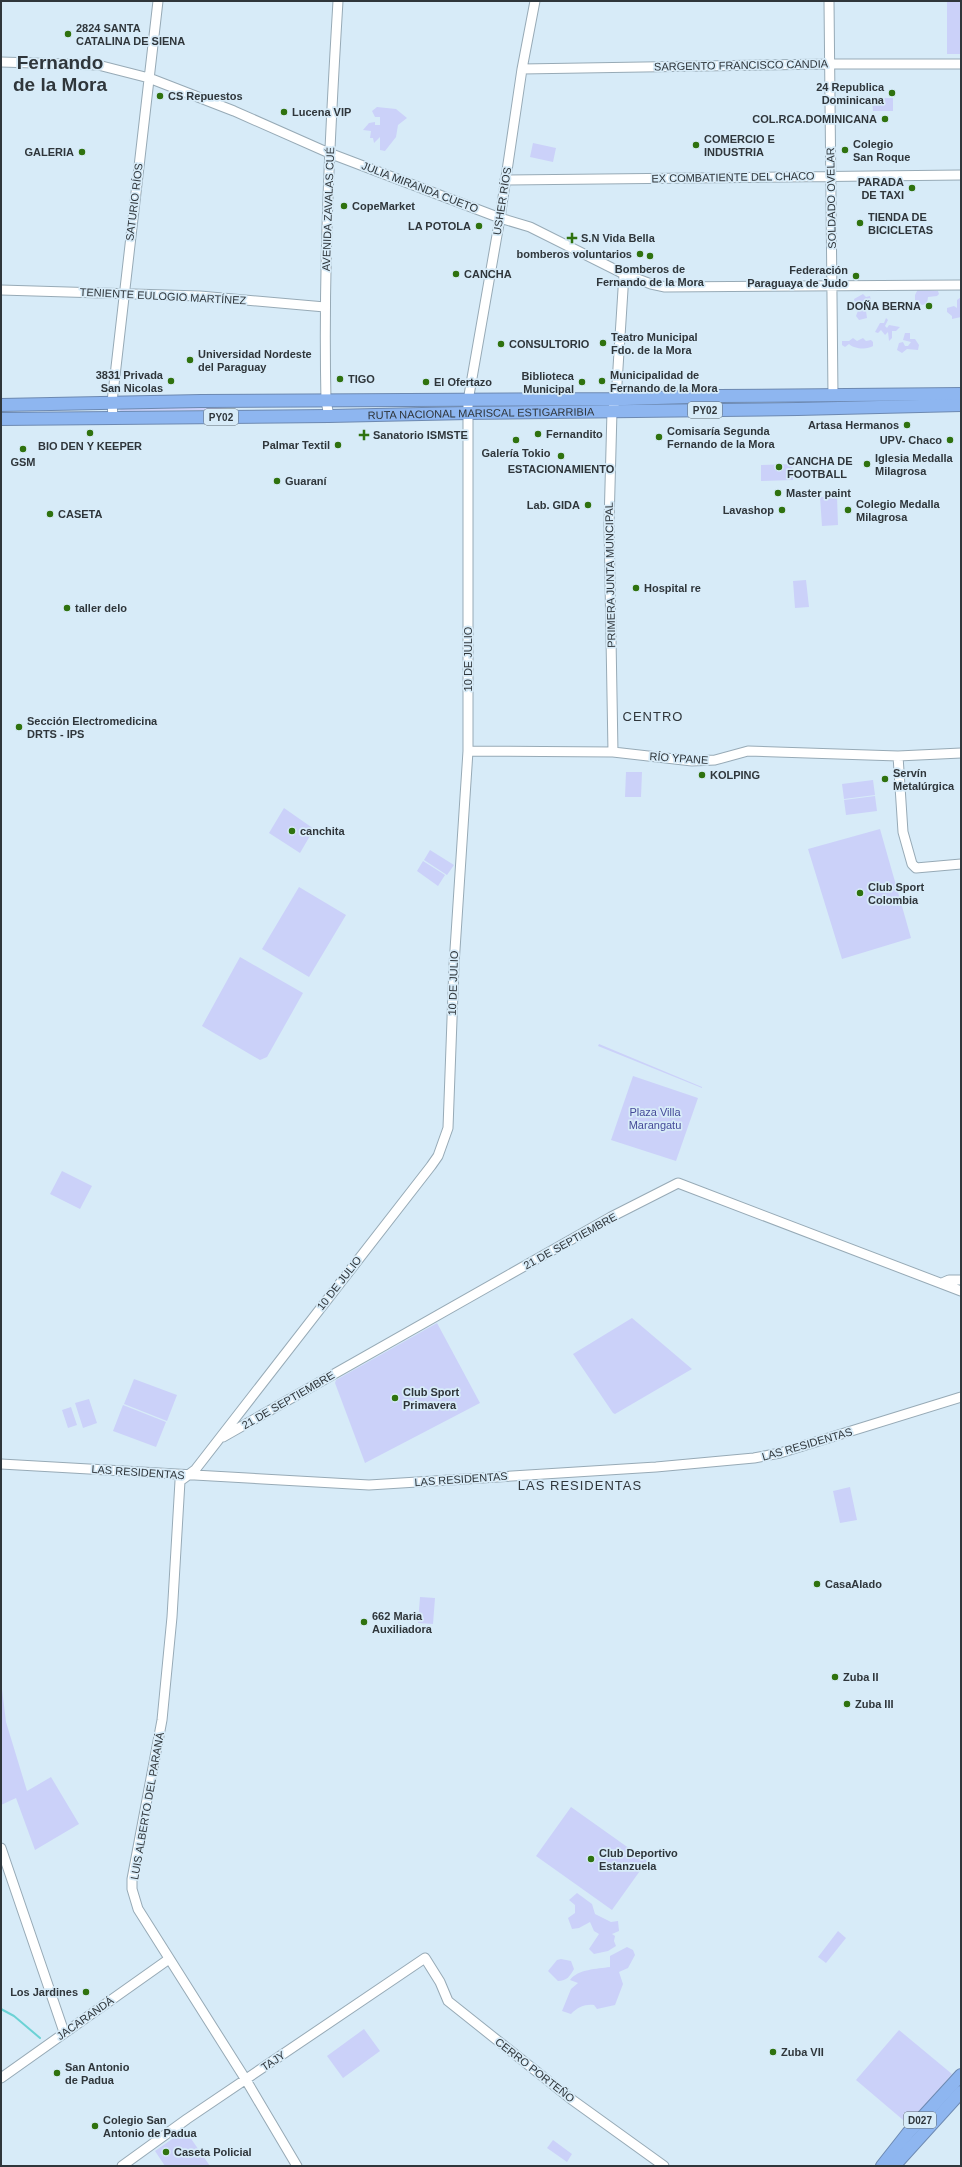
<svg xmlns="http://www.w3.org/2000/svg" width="962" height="2167" font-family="Helvetica,sans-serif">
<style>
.green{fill:#cbd1f9}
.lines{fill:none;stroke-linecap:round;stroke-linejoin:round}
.stream{stroke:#6bd2d5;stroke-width:2}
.secondary-casing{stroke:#97aab6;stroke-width:11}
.highway-casing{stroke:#6d89b1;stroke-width:14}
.secondary{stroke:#fff;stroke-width:9}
.highway{stroke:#8eb6f0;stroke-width:12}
.poi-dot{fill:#2f720f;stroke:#d7ebf8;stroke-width:1.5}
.labels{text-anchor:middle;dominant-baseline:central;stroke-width:3.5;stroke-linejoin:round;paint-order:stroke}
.shield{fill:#d7ebf8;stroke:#616c74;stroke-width:1}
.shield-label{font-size:10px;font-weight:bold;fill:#2f363b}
.poi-label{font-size:11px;font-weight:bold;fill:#2f363b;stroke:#d7ebf8;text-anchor:start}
.street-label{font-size:11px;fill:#2f363b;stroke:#d7ebf8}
.park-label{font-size:11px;fill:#464b99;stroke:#d7ebf8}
.quarter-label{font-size:13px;letter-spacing:1px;fill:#2f363b;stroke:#d7ebf8}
.town-label{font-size:19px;font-weight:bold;fill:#2f363b;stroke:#d7ebf8}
</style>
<rect width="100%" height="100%" fill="#d7ebf8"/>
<path class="green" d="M 947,1 L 961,1 L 961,54 L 947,54 Z
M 872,98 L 893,98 L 893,111 L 873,111 Z
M 377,107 L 396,109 L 407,118 L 398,125 L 396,137 L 385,151 L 380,150 L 380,137 L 374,143 L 373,138 L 370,138 L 371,131 L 363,130 L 369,123 L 375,122 L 375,125 L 380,125 L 380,117 L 375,117 L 372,111 Z
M 533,143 L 556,148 L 553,162 L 530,157 Z
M 918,289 L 938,291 L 939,294 L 937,296 L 928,297 L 927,304 L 922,305 L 915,300 L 915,295 Z
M 863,294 L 866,297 L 870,296 L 871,301 L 863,308 L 866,311 L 867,318 L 859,320 L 856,316 L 859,308 L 856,308 L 854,299 Z
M 961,297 L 961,317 L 952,319 L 952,316 L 947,312 L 947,308 L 954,306 L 957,308 L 957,300 Z
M 886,318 L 888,320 L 885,326 L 887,328 L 889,325 L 900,327 L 896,331 L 892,331 L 892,338 L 889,341 L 888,332 L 885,335 L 881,330 L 878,333 L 875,332 L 880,323 L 884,323 Z
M 905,333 L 910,333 L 910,339 L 915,339 L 919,345 L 918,350 L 907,349 L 902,353 L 897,350 L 899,343 L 903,342 L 905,346 L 908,346 L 911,342 L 903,340 Z
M 853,338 L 857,341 L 863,338 L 866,341 L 871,340 L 873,342 L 873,346 C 867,350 854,349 849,344 L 845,347 L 842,345 L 842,341 L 849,341 Z
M 208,407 L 237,410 L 317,410 L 120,411 L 121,408 Z
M 792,464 L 793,480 L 761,481 L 761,465 Z
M 837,496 L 838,525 L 822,526 L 820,497 Z
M 806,580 L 809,607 L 795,608 L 793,581 Z
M 626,772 L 642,772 L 641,797 L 625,797 Z
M 873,780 L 875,795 L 844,799 L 842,784 Z
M 875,796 L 877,811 L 846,815 L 844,800 Z
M 284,808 L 314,829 L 300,853 L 269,833 Z
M 880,829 L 911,938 L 842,959 L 808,849 Z
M 430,850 L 454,865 L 447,875 L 424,860 Z
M 423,861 L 445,875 L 438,886 L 417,871 Z
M 299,887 L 346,915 L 309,977 L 262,949 Z
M 240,957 L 303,993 L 267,1057 L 260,1060 L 202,1026 Z
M 599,1044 L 702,1087 L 702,1088 L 598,1046 Z
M 633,1076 L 698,1098 L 676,1161 L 611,1140 Z
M 62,1171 L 92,1186 L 80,1209 L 50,1194 Z
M 632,1318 L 692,1369 L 615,1414 L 613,1413 L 573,1354 Z
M 437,1323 L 480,1403 L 365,1463 L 335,1383 L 336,1380 Z
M 134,1379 L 177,1395 L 167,1421 L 124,1404 Z
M 89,1399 L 97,1423 L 83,1428 L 75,1403 Z
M 123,1405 L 166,1422 L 156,1447 L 113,1431 Z
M 71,1407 L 77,1425 L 68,1428 L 62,1410 Z
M 850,1487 L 857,1520 L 840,1523 L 833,1491 Z
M 420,1597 L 435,1598 L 433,1624 L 418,1623 Z
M 1,1681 L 6,1722 L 27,1791 L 51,1777 L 79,1824 L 35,1850 L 16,1798 L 1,1805 Z
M 571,1807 L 647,1861 L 612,1910 L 536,1856 Z
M 577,1893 L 592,1904 L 595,1914 L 611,1922 L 618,1921 L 619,1931 L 612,1934 L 615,1936 L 614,1941 L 616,1946 L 608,1951 L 594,1954 L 589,1949 L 599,1934 L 594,1931 L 590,1922 L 579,1928 L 572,1929 L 568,1918 L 575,1913 L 575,1905 L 569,1900 Z
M 838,1931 L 846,1938 L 826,1963 L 818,1957 Z
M 627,1947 L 633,1950 L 635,1955 L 628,1968 L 619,1972 L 623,1984 L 615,2005 L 597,2009 L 594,2005 C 585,2004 578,2007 571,2014 L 562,2011 L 571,1989 L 578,1983 L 570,1980 C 578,1969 597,1969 610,1967 L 610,1956 Z
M 561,1959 L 571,1961 L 574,1969 C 570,1976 567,1981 558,1981 L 548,1971 L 557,1960 Z
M 364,2029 L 380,2051 L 343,2078 L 327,2056 Z
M 899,2030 L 952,2074 L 909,2125 L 856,2080 Z
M 185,2130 L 210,2166 L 165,2166 L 155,2151 Z
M 553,2140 L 572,2154 L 567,2162 L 547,2148 Z"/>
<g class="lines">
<path class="stream" d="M 1,2009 L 14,2016 L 40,2038"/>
<g class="secondary-casing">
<path id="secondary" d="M 829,1 L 833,395
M 1,62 L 98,65 L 149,78 L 234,111 L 329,153 L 500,218 L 530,227 L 624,274 L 651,284 L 665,287 L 961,285
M 522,69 L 830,64 L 961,64
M 505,180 L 961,175
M 1,290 L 200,296 L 325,307
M 329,416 L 326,401 C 323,267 330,134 338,1
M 113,418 L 112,402 L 158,1
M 468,751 L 613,752 L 692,761 L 715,760 L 748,751 L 898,756 L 961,753
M 613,752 L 609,524 L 612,411 L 616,399 L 624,274
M 898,756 L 903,832 L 912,864 L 916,868 L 961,864
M 942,1283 L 949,1280 L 961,1280
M 223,1437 L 611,1217 L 678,1183 L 961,1291
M 1,1464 L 369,1485 L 656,1467 L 754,1458 L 780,1453 L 961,1397
M 1,1848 L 64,2032
M 1,2078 L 169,1959
M 122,2166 L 187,2119 L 425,1958 L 440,1982 L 448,2001 L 571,2099 L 664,2166
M 297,2166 L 246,2080 L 138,1909 L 132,1889 L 132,1879 L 162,1720 L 172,1617 L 180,1481 L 195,1470 L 431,1166 L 438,1156 L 448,1128 L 454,965 L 468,751 L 468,401 L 500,218 L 522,69 L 535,1"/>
</g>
<g class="highway-casing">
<g id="highway">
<path d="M 1,405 L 201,401 L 625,399 L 719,396 L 961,394"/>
<path id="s1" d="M 1,419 L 329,416 L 468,413 L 798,409 L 961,405"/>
<path d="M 882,2166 L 908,2133 L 961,2075"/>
<path d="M 894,2166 L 961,2092"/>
</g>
</g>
<use href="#secondary" class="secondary"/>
<use href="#highway" class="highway"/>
</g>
<g class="poi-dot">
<circle cx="68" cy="34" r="4"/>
<circle cx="892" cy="93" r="4"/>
<circle cx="160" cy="96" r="4"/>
<circle cx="284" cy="112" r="4"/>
<circle cx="885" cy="119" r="4"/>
<circle cx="696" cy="145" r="4"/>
<circle cx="845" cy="150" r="4"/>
<circle cx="82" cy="152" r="4"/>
<circle cx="912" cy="188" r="4"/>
<circle cx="344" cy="206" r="4"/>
<circle cx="860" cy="223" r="4"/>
<circle cx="479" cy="226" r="4"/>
<path d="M570 232h4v4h4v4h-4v4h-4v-4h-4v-4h4z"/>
<circle cx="640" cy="254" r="4"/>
<circle cx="650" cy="256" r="4"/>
<circle cx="456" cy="274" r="4"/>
<circle cx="856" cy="276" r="4"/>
<circle cx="929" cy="306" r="4"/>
<circle cx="603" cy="343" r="4"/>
<circle cx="501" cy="344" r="4"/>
<circle cx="190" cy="360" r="4"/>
<circle cx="340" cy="379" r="4"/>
<circle cx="171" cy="381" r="4"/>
<circle cx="602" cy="381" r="4"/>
<circle cx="426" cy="382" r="4"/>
<circle cx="582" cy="382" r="4"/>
<circle cx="907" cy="425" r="4"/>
<circle cx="90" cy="433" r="4"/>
<circle cx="538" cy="434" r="4"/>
<path d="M362 429h4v4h4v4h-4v4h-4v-4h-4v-4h4z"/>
<circle cx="659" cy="437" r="4"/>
<circle cx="516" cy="440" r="4"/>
<circle cx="950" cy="440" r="4"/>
<circle cx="338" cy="445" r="4"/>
<circle cx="23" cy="449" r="4"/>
<circle cx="561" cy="456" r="4"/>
<circle cx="867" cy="464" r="4"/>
<circle cx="779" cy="467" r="4"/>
<circle cx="277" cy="481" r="4"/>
<circle cx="778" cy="493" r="4"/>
<circle cx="588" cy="505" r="4"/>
<circle cx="782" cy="510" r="4"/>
<circle cx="848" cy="510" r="4"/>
<circle cx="50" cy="514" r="4"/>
<circle cx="636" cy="588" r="4"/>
<circle cx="67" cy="608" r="4"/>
<circle cx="19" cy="727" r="4"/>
<circle cx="702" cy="775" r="4"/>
<circle cx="885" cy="779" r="4"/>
<circle cx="292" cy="831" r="4"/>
<circle cx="860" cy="893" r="4"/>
<circle cx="395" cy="1398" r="4"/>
<circle cx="817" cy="1584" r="4"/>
<circle cx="364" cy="1622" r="4"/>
<circle cx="835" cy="1677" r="4"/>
<circle cx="847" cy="1704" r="4"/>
<circle cx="591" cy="1859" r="4"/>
<circle cx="86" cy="1992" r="4"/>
<circle cx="773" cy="2052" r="4"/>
<circle cx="57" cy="2073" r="4"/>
<circle cx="95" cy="2126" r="4"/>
<circle cx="166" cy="2152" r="4"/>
</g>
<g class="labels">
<g class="shield">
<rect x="688" y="402" width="34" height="16" rx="3"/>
<rect x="204" y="409" width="34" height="16" rx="3"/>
<rect x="904" y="2112" width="32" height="16" rx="3"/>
</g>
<g class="shield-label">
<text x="705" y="410">PY02</text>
<text x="221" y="417">PY02</text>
<text x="920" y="2120">D027</text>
</g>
<g class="poi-label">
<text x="76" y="28">2824 SANTA<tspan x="76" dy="13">CATALINA DE SIENA</tspan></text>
<text x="884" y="87" text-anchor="end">24 Republica<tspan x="884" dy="13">Dominicana</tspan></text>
<text x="168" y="96">CS Repuestos</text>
<text x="292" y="112">Lucena VIP</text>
<text x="877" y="119" text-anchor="end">COL.RCA.DOMINICANA</text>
<text x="704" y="139">COMERCIO E<tspan x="704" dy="13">INDUSTRIA</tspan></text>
<text x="853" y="144">Colegio<tspan x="853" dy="13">San Roque</tspan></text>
<text x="74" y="152" text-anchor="end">GALERIA</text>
<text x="904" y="182" text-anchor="end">PARADA<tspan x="904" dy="13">DE TAXI</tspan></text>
<text x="352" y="206">CopeMarket</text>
<text x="868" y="217">TIENDA DE<tspan x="868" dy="13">BICICLETAS</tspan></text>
<text x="471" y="226" text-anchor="end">LA POTOLA</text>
<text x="581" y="238">S.N Vida Bella</text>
<text x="632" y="254" text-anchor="end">bomberos voluntarios</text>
<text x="650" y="269" text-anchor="middle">Bomberos de<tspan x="650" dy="13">Fernando de la Mora</tspan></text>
<text x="848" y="270" text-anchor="end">Federación<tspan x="848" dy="13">Paraguaya de Judo</tspan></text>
<text x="464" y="274">CANCHA</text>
<text x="921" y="306" text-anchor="end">DOÑA BERNA</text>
<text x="611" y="337">Teatro Municipal<tspan x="611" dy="13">Fdo. de la Mora</tspan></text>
<text x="509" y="344">CONSULTORIO</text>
<text x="198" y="354">Universidad Nordeste<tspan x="198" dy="13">del Paraguay</tspan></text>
<text x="163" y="375" text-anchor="end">3831 Privada<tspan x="163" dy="13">San Nicolas</tspan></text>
<text x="610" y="375">Municipalidad de<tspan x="610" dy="13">Fernando de la Mora</tspan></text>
<text x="574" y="376" text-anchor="end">Biblioteca<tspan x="574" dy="13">Municipal</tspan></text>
<text x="348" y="379">TIGO</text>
<text x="434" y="382">El Ofertazo</text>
<text x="899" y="425" text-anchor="end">Artasa Hermanos</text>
<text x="667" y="431">Comisaría Segunda<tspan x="667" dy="13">Fernando de la Mora</tspan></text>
<text x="546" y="434">Fernandito</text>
<text x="373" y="435">Sanatorio ISMSTE</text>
<text x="942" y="440" text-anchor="end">UPV- Chaco</text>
<text x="330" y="445" text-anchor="end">Palmar Textil</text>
<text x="90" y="446" text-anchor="middle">BIO DEN Y KEEPER</text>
<text x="516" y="453" text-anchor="middle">Galería Tokio</text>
<text x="875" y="458">Iglesia Medalla<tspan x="875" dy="13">Milagrosa</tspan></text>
<text x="787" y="461">CANCHA DE<tspan x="787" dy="13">FOOTBALL</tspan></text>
<text x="23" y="462" text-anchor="middle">GSM</text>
<text x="561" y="469" text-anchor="middle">ESTACIONAMIENTO</text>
<text x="285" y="481">Guaraní</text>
<text x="786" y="493">Master paint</text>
<text x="856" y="504">Colegio Medalla<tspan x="856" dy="13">Milagrosa</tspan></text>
<text x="580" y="505" text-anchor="end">Lab. GIDA</text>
<text x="774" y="510" text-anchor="end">Lavashop</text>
<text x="58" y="514">CASETA</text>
<text x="644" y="588">Hospital re</text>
<text x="75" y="608">taller delo</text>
<text x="27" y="721">Sección Electromedicina<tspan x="27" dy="13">DRTS - IPS</tspan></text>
<text x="893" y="773">Servín<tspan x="893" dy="13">Metalúrgica</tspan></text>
<text x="710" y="775">KOLPING</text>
<text x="300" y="831">canchita</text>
<text x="868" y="887">Club Sport<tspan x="868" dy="13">Colombia</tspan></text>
<text x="403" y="1392">Club Sport<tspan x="403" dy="13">Primavera</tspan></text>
<text x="825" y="1584">CasaAlado</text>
<text x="372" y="1616">662 Maria<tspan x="372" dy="13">Auxiliadora</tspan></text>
<text x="843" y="1677">Zuba II</text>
<text x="855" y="1704">Zuba III</text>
<text x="599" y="1853">Club Deportivo<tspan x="599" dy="13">Estanzuela</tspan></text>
<text x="78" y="1992" text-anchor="end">Los Jardines</text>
<text x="781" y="2052">Zuba VII</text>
<text x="65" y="2067">San Antonio<tspan x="65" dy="13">de Padua</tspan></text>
<text x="103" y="2120">Colegio San<tspan x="103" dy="13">Antonio de Padua</tspan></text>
<text x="174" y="2152">Caseta Policial</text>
</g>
<g class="street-label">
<text transform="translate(741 65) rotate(-1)">SARGENTO FRANCISCO CANDIA</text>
<text transform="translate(733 177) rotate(-1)">EX COMBATIENTE DEL CHACO</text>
<text transform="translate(420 187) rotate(21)">JULIA MIRANDA CUETO</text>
<text transform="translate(831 198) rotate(-91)">SOLDADO OVELAR</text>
<text transform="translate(502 201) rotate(-81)">USHER RÍOS</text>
<text transform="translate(134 202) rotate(-83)">SATURIO RÍOS</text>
<text transform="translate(328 209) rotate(-88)">AVENIDA ZAVALAS CUÉ</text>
<text transform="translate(163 296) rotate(3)">TENIENTE EULOGIO MARTÍNEZ</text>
<text stroke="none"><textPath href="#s1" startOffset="480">RUTA NACIONAL MARISCAL ESTIGARRIBIA</textPath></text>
<text transform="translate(610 575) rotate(-91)">PRIMERA JUNTA MUNCIPAL</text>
<text transform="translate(468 659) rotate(-90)">10 DE JULIO</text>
<text transform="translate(679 758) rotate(4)">RÍO YPANE</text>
<text transform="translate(453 983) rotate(-88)">10 DE JULIO</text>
<text transform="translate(570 1241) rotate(-29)">21 DE SEPTIEMBRE</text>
<text transform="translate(339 1283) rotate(-52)">10 DE JULIO</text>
<text transform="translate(288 1400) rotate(-30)">21 DE SEPTIEMBRE</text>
<text transform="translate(807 1444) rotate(-16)">LAS RESIDENTAS</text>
<text transform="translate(138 1472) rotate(4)">LAS RESIDENTAS</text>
<text transform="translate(461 1479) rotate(-4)">LAS RESIDENTAS</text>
<text transform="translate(147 1806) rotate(-80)">LUIS ALBERTO DEL PARANÁ</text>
<text transform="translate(85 2018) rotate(-35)">JACARANDÁ</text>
<text transform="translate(273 2061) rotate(-34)">TAJY</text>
<text transform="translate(535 2070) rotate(38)">CERRO PORTEÑO</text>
</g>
<g class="park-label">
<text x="655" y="1112">Plaza Villa<tspan x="655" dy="13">Marangatu</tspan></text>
</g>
<g class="quarter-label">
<text x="653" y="716">CENTRO</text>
<text x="580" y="1485">LAS RESIDENTAS</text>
</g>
<g class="town-label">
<text x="60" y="62">Fernando<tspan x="60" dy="22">de la Mora</tspan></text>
</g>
</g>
<rect width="962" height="2167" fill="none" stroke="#2f363b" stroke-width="4"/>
</svg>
